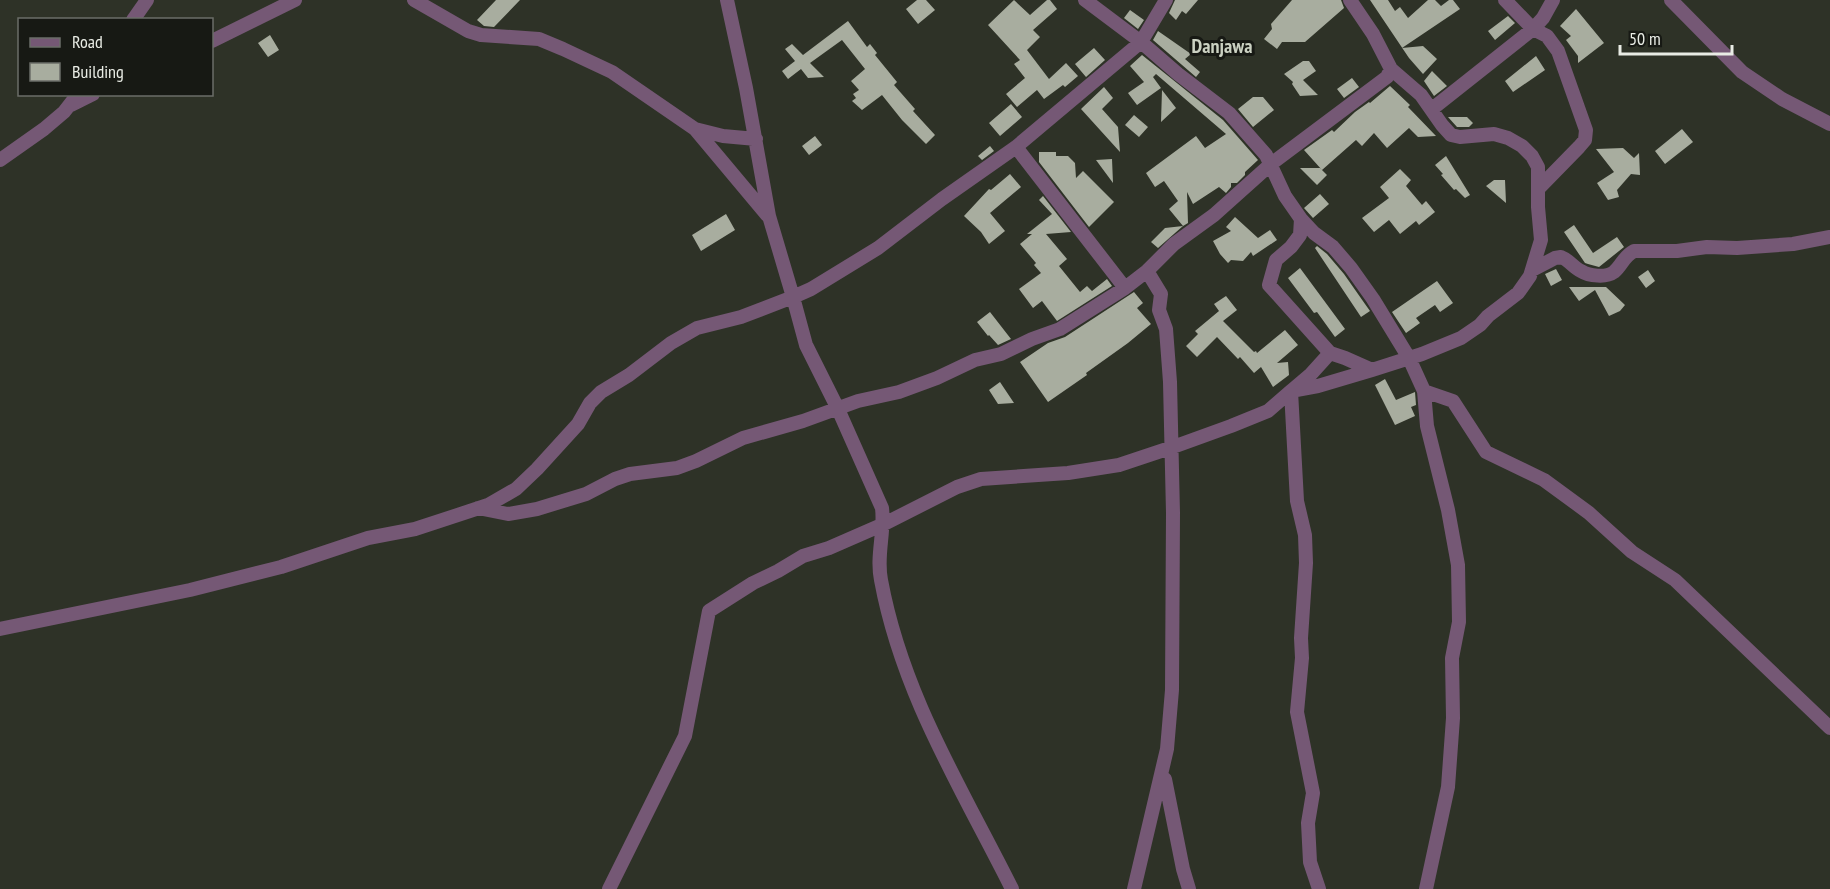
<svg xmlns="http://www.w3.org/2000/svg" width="1830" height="889" font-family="'PT Sans Narrow',sans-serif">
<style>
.building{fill:#a8ad9f}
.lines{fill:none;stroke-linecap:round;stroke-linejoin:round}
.street{stroke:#755875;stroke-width:14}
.labels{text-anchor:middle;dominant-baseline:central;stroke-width:6;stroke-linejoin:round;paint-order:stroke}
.quarter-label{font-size:20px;font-weight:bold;fill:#cbd1c2;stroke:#171914}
</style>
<rect width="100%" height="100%" fill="#2e3227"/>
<path class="building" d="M 496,0 L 520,0 L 494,27 L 484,26 L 477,20 Z
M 917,0 L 926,0 L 935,10 L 918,24 L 906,9 Z
M 1014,0 L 1030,15 L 1047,0 L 1050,0 L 1057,9 L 1033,30 L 1040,37 L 1027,50 L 1049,79 L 1066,63 L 1078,76 L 1065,87 L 1063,85 L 1044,99 L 1037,90 L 1017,107 L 1006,94 L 1025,78 L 1014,64 L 1020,60 L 988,25 Z
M 1175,0 L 1198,0 L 1186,14 L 1182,11 L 1176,20 L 1169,13 Z
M 1292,0 L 1341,0 L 1344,8 L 1305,42 L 1282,42 L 1277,49 L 1264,39 L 1272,29 L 1271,24 Z
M 1370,0 L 1388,0 L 1395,11 L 1400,7 L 1408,18 L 1428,0 L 1435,0 L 1441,6 L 1449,0 L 1453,0 L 1460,9 L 1402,48 L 1423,46 L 1437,59 L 1423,74 L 1409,58 Z
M 1576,9 L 1604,43 L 1578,63 L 1578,56 L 1566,40 L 1571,36 L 1560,26 Z
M 1130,10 L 1144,20 L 1138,29 L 1124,18 Z
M 1508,16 L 1515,23 L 1495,40 L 1488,31 Z
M 848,21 L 867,47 L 870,44 L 877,53 L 875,55 L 897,82 L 894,85 L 915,109 L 913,111 L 935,135 L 926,144 L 902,120 L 882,95 L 862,110 L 852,101 L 856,98 L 853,94 L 859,90 L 851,81 L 865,69 L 842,40 L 810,63 L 824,77 L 808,78 L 801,69 L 788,79 L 782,71 L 795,61 L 785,49 L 792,44 L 803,55 Z
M 1158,31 L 1191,54 L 1185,59 L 1200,72 L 1196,77 L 1153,40 Z
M 270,35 L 279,50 L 268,57 L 258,43 Z
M 1094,48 L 1105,60 L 1086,77 L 1075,64 Z
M 1142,55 L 1223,120 L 1258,160 L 1245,172 L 1245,175 L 1237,183 L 1231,183 L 1231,187 L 1226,193 L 1219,187 L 1193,204 L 1187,192 L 1188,223 L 1183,226 L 1169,209 L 1178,201 L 1164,181 L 1155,187 L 1146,173 L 1196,136 L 1205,148 L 1226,134 L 1156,74 L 1153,77 L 1161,88 L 1137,105 L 1128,93 L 1144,82 L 1130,66 Z
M 1536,56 L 1545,70 L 1513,92 L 1505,81 Z
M 1303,61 L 1309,61 L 1316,71 L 1303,80 L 1318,95 L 1300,96 L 1292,84 L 1293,82 L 1284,74 Z
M 1432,71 L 1447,86 L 1434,96 L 1424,81 Z
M 1352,78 L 1359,87 L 1344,98 L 1337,89 Z
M 1390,86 L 1410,105 L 1408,107 L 1436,136 L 1418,137 L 1409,128 L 1387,148 L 1374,133 L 1362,146 L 1356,140 L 1322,170 L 1304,150 L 1332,130 L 1334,132 L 1355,112 L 1369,102 L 1370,103 Z
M 1104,87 L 1113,98 L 1102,109 L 1118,127 L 1120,152 L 1081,109 Z
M 1162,90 L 1176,108 L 1161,122 Z
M 1253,97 L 1263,97 L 1274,110 L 1253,127 L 1238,109 Z
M 1011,104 L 1022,117 L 1000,136 L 989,123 Z
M 1134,115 L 1148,127 L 1139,137 L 1125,125 Z
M 1448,117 L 1467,117 L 1473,123 L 1469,127 L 1457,127 Z
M 1682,129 L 1693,142 L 1665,164 L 1655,151 Z
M 815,136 L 822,145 L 809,155 L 802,146 Z
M 990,146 L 994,151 L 982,160 L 978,156 Z
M 1623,148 L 1634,158 L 1639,153 L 1640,175 L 1631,174 L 1617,190 L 1619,197 L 1608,200 L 1597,183 L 1614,172 L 1596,149 Z
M 1039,152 L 1056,152 L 1056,156 L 1068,156 L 1075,163 L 1076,178 L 1083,171 L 1114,202 L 1089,227 L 1039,162 Z
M 1446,156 L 1470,195 L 1465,198 L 1456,189 L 1454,190 L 1441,175 L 1443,174 L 1435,165 Z
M 1112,159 L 1113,183 L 1096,160 Z
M 1300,168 L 1320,168 L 1327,175 L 1317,185 Z
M 1400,169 L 1411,180 L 1406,186 L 1422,205 L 1426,201 L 1435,212 L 1419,225 L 1416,221 L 1400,234 L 1389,220 L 1374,232 L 1362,218 L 1389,198 L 1380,187 Z
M 1010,174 L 1021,187 L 990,213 L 1005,231 L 989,244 L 981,232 L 964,216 L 989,189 L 991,190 Z
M 1494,180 L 1505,180 L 1506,203 L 1486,186 Z
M 1320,194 L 1329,204 L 1313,218 L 1304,208 Z
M 1043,196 L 1071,232 L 1046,234 L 1067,259 L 1059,266 L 1080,292 L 1087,286 L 1092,291 L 1107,279 L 1112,286 L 1057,321 L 1042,301 L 1033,308 L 1019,289 L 1041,273 L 1034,265 L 1036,263 L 1020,244 L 1032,234 L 1027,234 L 1052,214 L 1039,200 Z
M 726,214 L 735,230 L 701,251 L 692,235 Z
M 1235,217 L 1258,238 L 1270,230 L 1277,240 L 1253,256 L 1251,252 L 1243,261 L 1231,260 L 1228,263 L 1220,254 L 1213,241 L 1231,231 L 1226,227 Z
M 1574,225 L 1593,253 L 1617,237 L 1624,247 L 1599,267 L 1588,264 L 1585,263 L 1564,232 Z
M 1183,226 L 1158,248 L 1151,242 L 1165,228 Z
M 1317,246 L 1327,254 L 1344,274 L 1365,304 L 1370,311 L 1361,317 L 1315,248 Z
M 1300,268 L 1345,329 L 1335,337 L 1317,312 L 1314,313 L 1288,278 Z
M 1556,269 L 1562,280 L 1551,286 L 1545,274 Z
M 1648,270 L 1655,281 L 1646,288 L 1638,277 Z
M 1437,281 L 1453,303 L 1440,312 L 1435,305 L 1416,318 L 1420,323 L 1406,333 L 1392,312 Z
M 1569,287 L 1606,287 L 1625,305 L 1620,311 L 1609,316 L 1595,290 L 1579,301 Z
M 1134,292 L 1143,303 L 1137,308 L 1151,324 L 1128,343 L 1086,373 L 1087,375 L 1048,402 L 1020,362 L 1048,343 L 1065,337 Z
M 1226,296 L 1237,310 L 1223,321 L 1254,352 L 1256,351 L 1257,353 L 1285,330 L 1298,345 L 1277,363 L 1288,362 L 1289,375 L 1273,387 L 1261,367 L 1254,373 L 1240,357 L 1238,359 L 1217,337 L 1197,357 L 1186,346 L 1198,334 L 1195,331 L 1219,311 L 1214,304 Z
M 990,312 L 1011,339 L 998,345 L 989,335 L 988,336 L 977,322 Z
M 1385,379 L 1396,400 L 1415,392 L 1416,405 L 1411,407 L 1415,416 L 1395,425 L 1375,385 Z
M 1000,382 L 1014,403 L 998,404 L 989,390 Z"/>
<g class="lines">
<path class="street" d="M 414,0 L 468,31 L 481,35 L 539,39 L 563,49 L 612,72 L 695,129 L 723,136 L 756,139
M 1085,0 L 1141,42 L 1178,74 L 1229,113 L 1266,155 L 1285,196 L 1301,219 L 1300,235 L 1291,247 L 1276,260 L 1269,285 L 1330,353 L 1311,374 L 1291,391 L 1297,501 L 1305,535 L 1306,563 L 1301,638 L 1302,658 L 1297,712 L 1313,793 L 1308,823 L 1310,862 L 1319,889
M 1505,0 L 1533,29 L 1547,36 L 1558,51 L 1586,130 L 1585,140 L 1579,147 L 1538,189
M 1671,0 L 1742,72 L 1782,99 L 1830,124
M 133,20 L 147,0
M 212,41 L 295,0
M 71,105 L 93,94
M 1432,109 L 1533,29 L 1543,18 L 1553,0
M 695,129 L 767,215
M 1016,147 L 1125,288
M 0,160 L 44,129 L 64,112 L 78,94
M 1301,219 L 1314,233 L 1333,247 L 1351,268 L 1373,299 L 1409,358 L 1424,391 L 1427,426 L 1448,510 L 1458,565 L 1459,622 L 1452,658 L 1453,718 L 1448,787 L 1426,889
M 1532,270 L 1555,258 L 1561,257 C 1569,260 1573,267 1581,271 C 1589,276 1606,278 1614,272 C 1622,265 1624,256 1634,251 L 1677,251 L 1707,247 L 1737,248 L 1793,244 L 1830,237
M 1330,353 L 1345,358 L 1372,370
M 1424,391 L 1453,401 L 1486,452 L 1544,480 L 1589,513 L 1632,552 L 1675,580 L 1830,728
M 478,508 L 508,514 L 537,509 L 586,494 L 615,479 L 630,474 L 677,468 L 696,461 L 743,438 L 803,421 L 858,401 L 899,392 L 937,378 L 975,360 L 1001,354 L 1032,339 L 1060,329 L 1125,288 L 1147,271 L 1174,244 L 1214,215 L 1271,164 L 1387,77 L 1391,69
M 0,629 L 190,590 L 281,567 L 368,538 L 415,529 L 488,505 L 516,489 L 537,469 L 578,424 L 590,403 L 601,392 L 629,375 L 671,343 L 697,328 L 741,317 L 793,297 L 769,216 L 746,88 L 727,0
M 1165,779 L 1183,869 L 1189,889
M 609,889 L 685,736 L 709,611 L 753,583 L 778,571 L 803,556 L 829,548 L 884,524 L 957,487 L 981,479 L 1068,473 L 1119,465 L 1173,447 L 1231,426 L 1268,411 L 1291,391 L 1318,386 L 1372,370 L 1422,354 L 1461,338 L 1480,325 L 1488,316 L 1518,293 L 1530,276 L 1541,240 L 1538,207 L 1538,167 L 1532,156 L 1522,146 L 1508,138 L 1494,134 L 1460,137 L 1451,135 L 1442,125 L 1421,95 L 1391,69 L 1373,34 L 1350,0
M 1012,889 C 961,787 902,694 881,580 C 876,556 885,532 882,508 L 838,409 L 806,345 L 793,297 L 811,289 L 878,248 L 942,199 L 1016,147 L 1141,42 L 1166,0
M 1134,889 L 1167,749 L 1172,690 L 1173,513 L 1170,382 L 1166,329 L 1159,310 L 1161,294 L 1147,271"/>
</g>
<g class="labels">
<g class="quarter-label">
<text x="1222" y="46">Danjawa</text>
</g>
</g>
<rect x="18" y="18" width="195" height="78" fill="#171914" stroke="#6b6d68" stroke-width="1.5"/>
<rect x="30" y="38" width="30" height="9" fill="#755875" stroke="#6b6d68" stroke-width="1.5"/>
<text x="72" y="48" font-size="18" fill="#e9ece5">Road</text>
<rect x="30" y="63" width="30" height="18" fill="#a8ad9f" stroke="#6b6d68" stroke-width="1.5"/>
<text x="72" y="78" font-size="18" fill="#e9ece5">Building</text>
<path d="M1620 45v9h112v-9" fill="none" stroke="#e9ece5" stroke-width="3"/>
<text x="1629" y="45" font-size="18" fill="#e9ece5" stroke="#171914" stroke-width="4.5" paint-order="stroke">50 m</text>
</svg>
